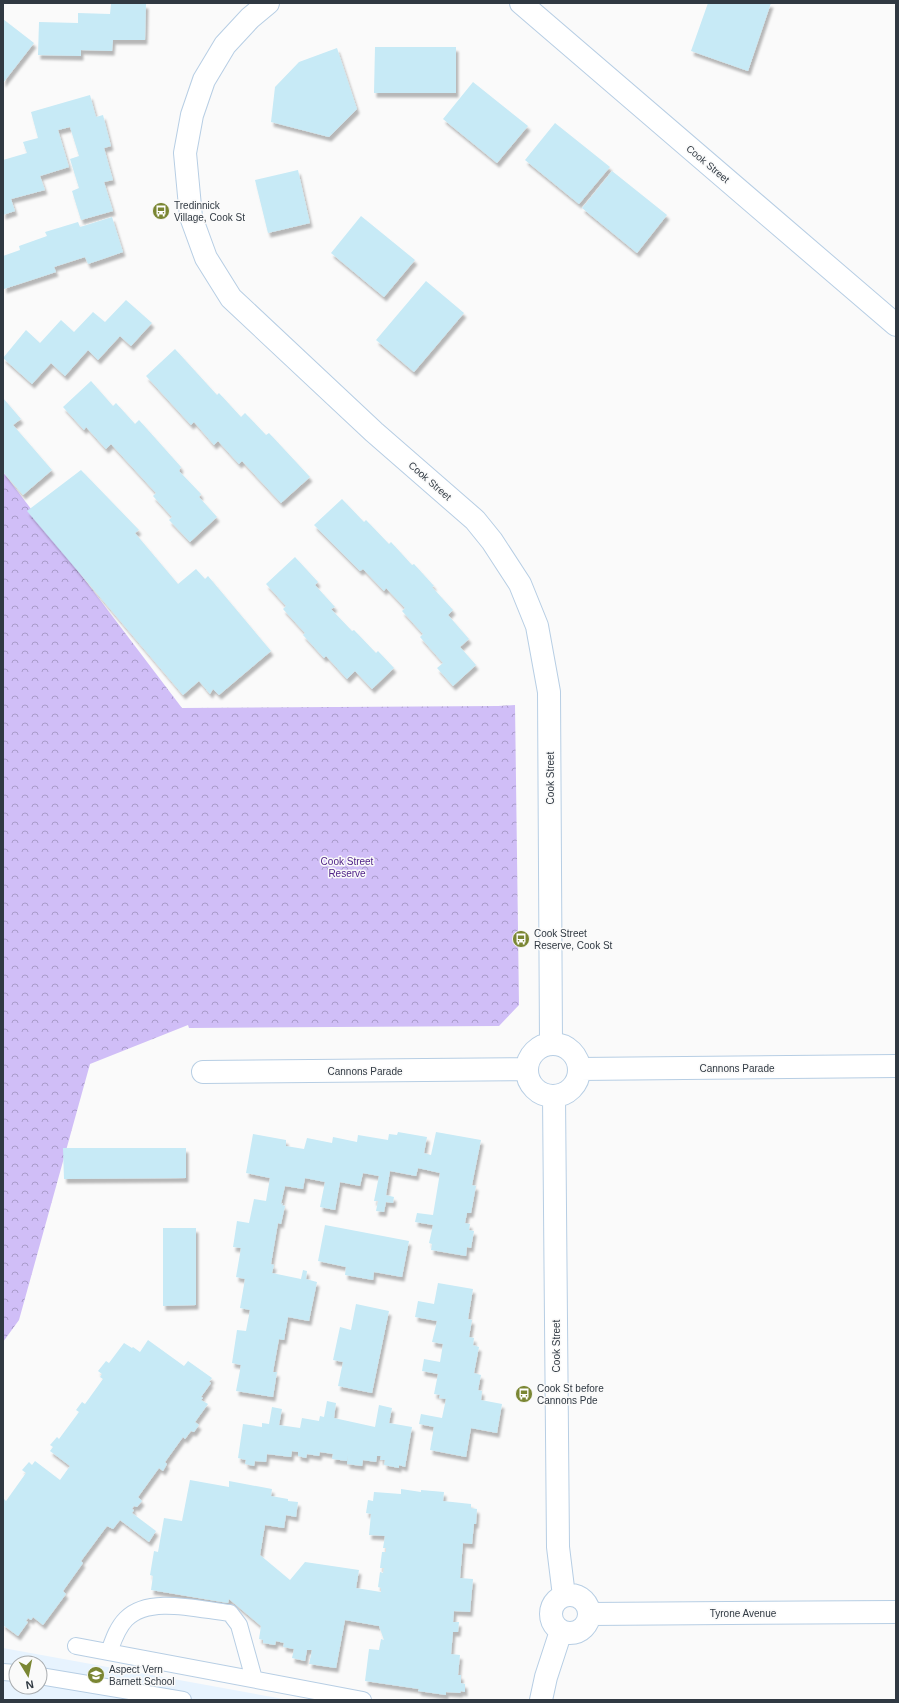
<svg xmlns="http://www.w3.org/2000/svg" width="899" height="1703" font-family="Arial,sans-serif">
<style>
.built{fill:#e7f3fe;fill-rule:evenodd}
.forest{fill:url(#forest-crowns)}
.building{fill:#c7eaf6;filter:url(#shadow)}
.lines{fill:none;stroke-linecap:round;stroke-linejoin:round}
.lane-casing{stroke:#b7cee4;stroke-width:18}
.street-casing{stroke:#b7cee4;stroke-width:24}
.lane{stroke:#fff;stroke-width:16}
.street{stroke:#fff;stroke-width:22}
.labels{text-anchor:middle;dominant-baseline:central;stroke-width:3;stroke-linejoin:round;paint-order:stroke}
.street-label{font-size:10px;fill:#303942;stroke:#fafafa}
.poi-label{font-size:10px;fill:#303942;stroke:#fafafa;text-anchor:start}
.park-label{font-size:10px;fill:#502388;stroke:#fafafa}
</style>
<defs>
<pattern id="forest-crowns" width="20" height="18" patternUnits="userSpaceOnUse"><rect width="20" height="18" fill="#d0bef7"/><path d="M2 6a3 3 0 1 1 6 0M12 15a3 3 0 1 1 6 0" fill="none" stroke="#a99bca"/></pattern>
<filter id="shadow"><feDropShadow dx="2.5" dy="4.5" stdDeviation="1" flood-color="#0004"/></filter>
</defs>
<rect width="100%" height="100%" fill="#fafafa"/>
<path class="built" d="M 3,1648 L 289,1700 L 3,1700 ZM 16,1663 L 40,1663 L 40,1687 L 16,1687 Z"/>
<path class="forest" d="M 3,472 L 182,708 L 498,706 L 515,705 L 519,1005 L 499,1026 L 189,1028 L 188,1025 L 90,1064 L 19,1320 L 3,1342 Z"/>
<path class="building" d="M 708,3 L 771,3 L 748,71 L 691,51 Z
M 111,4 L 146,4 L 145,40 L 113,40 L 112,51 L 81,50 L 81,56 L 38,55 L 39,22 L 78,23 L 78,13 L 110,14 Z
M 3,19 L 34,43 L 3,83 Z
M 375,47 L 456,47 L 456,93 L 374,93 Z
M 337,48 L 357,109 L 329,137 L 271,122 L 275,87 L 299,62 Z
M 473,82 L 528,126 L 497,163 L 443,119 Z
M 90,95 L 96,117 L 103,115 L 111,146 L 104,148 L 113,180 L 104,182 L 113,211 L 81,220 L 72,191 L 79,188 L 70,159 L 79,156 L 70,127 L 58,130 L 69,167 L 40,176 L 45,190 L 11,199 L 15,211 L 3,215 L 3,160 L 27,153 L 23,142 L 38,138 L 31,112 Z
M 555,123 L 610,167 L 579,204 L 525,160 Z
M 298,170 L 310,223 L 268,233 L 255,180 Z
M 612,171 L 667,215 L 637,253 L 582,208 Z
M 361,216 L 415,260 L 384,297 L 331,253 Z
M 112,217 L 123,252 L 88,264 L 85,257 L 54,267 L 56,272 L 4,289 L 3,256 L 20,250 L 19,246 L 47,236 L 45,232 L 78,222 L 80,227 Z
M 426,281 L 464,313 L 414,372 L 376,340 Z
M 126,300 L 152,323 L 131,346 L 120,336 L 98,360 L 88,350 L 65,376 L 51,363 L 32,384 L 3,358 L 26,330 L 40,343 L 61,320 L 74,332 L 93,312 L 105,322 Z
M 175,349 L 217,395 L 219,393 L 241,417 L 245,413 L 266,435 L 269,433 L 310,477 L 281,503 L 242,461 L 239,464 L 218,441 L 214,445 L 194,422 L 191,425 L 146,376 Z
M 91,381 L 113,406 L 116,403 L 135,424 L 139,420 L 181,467 L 179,471 L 201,494 L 199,497 L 217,517 L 190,542 L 169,520 L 172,517 L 153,496 L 156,493 L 111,444 L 106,449 L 86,427 L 84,430 L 63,407 Z
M 3,398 L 21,419 L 13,425 L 52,470 L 23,495 L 3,472 Z
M 81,470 L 139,530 L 135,533 L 178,584 L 196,569 L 205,579 L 208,576 L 271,651 L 219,695 L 213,689 L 210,694 L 199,681 L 183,695 L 27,511 Z
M 342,499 L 364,522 L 366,520 L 389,544 L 391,542 L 412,565 L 414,564 L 434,586 L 432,587 L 453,610 L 448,615 L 469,639 L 460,647 L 476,665 L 453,686 L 437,668 L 443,663 L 420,637 L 423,634 L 402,611 L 405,608 L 386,588 L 384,591 L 363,569 L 360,571 L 314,525 Z
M 295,557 L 318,582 L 315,585 L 335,607 L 331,609 L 352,631 L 354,630 L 376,653 L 378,651 L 394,668 L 372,689 L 355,671 L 347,679 L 326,656 L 324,658 L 303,635 L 305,633 L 283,609 L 286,606 L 266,584 Z
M 398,1132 L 427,1137 L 424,1153 L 431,1155 L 436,1132 L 481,1140 L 472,1185 L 476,1186 L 471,1213 L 467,1213 L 465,1223 L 470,1224 L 469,1230 L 474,1231 L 471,1248 L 467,1247 L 466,1256 L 431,1250 L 432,1244 L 429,1243 L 433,1225 L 415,1222 L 417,1213 L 433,1215 L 440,1173 L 418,1168 L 416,1176 L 390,1171 L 386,1195 L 394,1197 L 393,1203 L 386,1202 L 384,1212 L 376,1211 L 378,1201 L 374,1201 L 379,1176 L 363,1173 L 360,1186 L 340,1182 L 335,1210 L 320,1207 L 325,1182 L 305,1178 L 303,1189 L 285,1186 L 281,1204 L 283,1203 L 282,1205 L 285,1206 L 281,1224 L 278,1223 L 271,1264 L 274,1265 L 272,1273 L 301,1279 L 303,1270 L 307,1271 L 306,1279 L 317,1282 L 309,1321 L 288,1317 L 284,1340 L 279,1339 L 273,1372 L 277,1372 L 273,1397 L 236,1391 L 241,1365 L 232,1363 L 237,1330 L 246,1331 L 250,1310 L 240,1308 L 245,1279 L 236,1277 L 241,1248 L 233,1247 L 237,1221 L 249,1223 L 254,1199 L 266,1201 L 270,1178 L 246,1173 L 253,1134 L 286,1140 L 286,1146 L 304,1149 L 307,1138 L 332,1143 L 333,1137 L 357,1142 L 358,1135 L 388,1140 L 389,1134 L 397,1135 Z
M 63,1148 L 186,1148 L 186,1178 L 64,1179 Z
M 325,1225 L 409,1241 L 402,1277 L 374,1272 L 373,1280 L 345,1275 L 346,1267 L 318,1261 Z
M 163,1228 L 196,1228 L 196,1305 L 163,1306 Z
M 438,1283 L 473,1289 L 468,1319 L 472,1320 L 469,1337 L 474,1338 L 473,1345 L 479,1347 L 474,1373 L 481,1375 L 478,1390 L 482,1391 L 481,1400 L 502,1404 L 497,1433 L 471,1428 L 466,1457 L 430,1450 L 434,1427 L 419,1424 L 421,1414 L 442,1418 L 446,1399 L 439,1398 L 440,1395 L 434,1394 L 438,1374 L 422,1371 L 424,1359 L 440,1362 L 443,1344 L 432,1342 L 437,1321 L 415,1317 L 418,1301 L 434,1304 Z
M 356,1304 L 389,1311 L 372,1393 L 338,1386 L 343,1362 L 333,1360 L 340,1327 L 351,1330 Z
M 148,1340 L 184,1366 L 188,1361 L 212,1378 L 209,1382 L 211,1383 L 201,1397 L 203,1398 L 201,1400 L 208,1404 L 195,1422 L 199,1425 L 194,1432 L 191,1431 L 185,1439 L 183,1437 L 165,1462 L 167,1464 L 163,1471 L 159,1468 L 138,1497 L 142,1501 L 137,1507 L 134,1506 L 132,1509 L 134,1510 L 132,1513 L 156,1531 L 149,1542 L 120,1520 L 113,1529 L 107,1526 L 81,1561 L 83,1563 L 63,1591 L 66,1594 L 43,1625 L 33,1617 L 31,1620 L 28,1618 L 26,1621 L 28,1622 L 18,1636 L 3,1625 L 3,1498 L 6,1501 L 26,1473 L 22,1470 L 29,1462 L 32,1465 L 35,1461 L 60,1480 L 70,1466 L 50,1451 L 53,1447 L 50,1445 L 57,1437 L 59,1439 L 79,1412 L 76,1410 L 82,1402 L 85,1404 L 103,1379 L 100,1377 L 102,1374 L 98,1371 L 106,1361 L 109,1363 L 124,1343 L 132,1348 L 133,1347 L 140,1352 Z
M 327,1401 L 336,1403 L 334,1418 L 375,1427 L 379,1405 L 392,1408 L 389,1423 L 412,1427 L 405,1467 L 399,1465 L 399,1468 L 384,1465 L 385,1460 L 380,1460 L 381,1456 L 377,1456 L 376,1462 L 363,1460 L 362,1466 L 347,1464 L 348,1456 L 347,1461 L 332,1459 L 333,1454 L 320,1452 L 319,1456 L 307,1454 L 306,1458 L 298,1456 L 298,1452 L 292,1451 L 291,1457 L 267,1454 L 266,1462 L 255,1461 L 254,1466 L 245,1464 L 246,1460 L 238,1458 L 243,1424 L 262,1427 L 262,1423 L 269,1424 L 272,1407 L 282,1409 L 279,1425 L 300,1428 L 302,1418 L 319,1421 L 320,1416 L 324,1417 Z
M 190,1480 L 229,1487 L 229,1481 L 272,1489 L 271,1496 L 288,1499 L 288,1501 L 298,1502 L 296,1517 L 286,1515 L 284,1528 L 265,1525 L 260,1555 L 290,1580 L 305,1562 L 359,1570 L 356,1588 L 381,1592 L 381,1588 L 378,1587 L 380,1572 L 383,1573 L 384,1568 L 380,1568 L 382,1552 L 386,1552 L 386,1548 L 383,1548 L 385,1536 L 369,1535 L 371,1514 L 366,1513 L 368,1500 L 373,1501 L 374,1492 L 401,1494 L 401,1489 L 421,1492 L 421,1490 L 444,1492 L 443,1501 L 471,1504 L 471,1508 L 477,1509 L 476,1524 L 474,1524 L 472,1544 L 463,1543 L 460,1578 L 473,1579 L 470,1612 L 454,1611 L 453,1622 L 459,1622 L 458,1632 L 453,1632 L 451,1654 L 460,1655 L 458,1675 L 461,1675 L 461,1683 L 465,1684 L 465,1692 L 461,1691 L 460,1693 L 446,1692 L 446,1695 L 418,1691 L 419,1689 L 365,1681 L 369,1649 L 379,1650 L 381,1639 L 384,1640 L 379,1626 L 345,1620 L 336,1668 L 309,1664 L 312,1650 L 307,1650 L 305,1661 L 292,1658 L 294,1649 L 283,1647 L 284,1643 L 276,1641 L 275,1645 L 263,1643 L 263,1640 L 259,1639 L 261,1626 L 229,1599 L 228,1603 L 151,1590 L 153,1576 L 150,1575 L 154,1551 L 158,1552 L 164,1518 L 182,1521 Z"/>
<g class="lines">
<g class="lane-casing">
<path id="lane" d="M 76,1646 L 363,1700
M 109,1652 C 113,1641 117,1628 126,1619 C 149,1595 200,1610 230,1613 L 239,1625 L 254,1679
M 3,1672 L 16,1673
M 40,1676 L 183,1700"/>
</g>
<g class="street-casing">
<path id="street" d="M 268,3 L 250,18 L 225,45 L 204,80 L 192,115 L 185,153 L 191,217 L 206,258 L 231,298 L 374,432 L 475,520 L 492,541 L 520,584 L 537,626 L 549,692 L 551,1044
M 521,3 L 896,325
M527 1070a26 26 0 1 1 52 0a26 26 0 1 1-52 0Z
M 579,1069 L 896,1066
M 203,1072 L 527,1069
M 554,1096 L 558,1547 L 564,1596
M551 1614a19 19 0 1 1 38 0a19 19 0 1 1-38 0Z
M 589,1614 L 896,1612
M 541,1700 L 546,1677 L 561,1631"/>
</g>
<use href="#lane" class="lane"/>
<use href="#street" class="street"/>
</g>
<defs>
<g id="bus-disc" transform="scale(0.9)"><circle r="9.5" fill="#7a8633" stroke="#fafafa"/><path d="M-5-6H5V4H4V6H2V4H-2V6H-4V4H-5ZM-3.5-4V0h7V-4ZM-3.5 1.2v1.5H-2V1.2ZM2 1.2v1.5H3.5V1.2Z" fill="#fff"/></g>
<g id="school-disc" transform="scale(0.9)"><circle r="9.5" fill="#7a8633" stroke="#fafafa"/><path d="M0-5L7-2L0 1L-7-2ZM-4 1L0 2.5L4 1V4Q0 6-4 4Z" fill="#fff"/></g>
</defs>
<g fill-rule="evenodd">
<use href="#bus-disc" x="161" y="211"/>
<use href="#bus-disc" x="521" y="939"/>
<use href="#bus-disc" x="524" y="1394"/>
<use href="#school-disc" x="96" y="1675"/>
</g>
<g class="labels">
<g class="street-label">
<text transform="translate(708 164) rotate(40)">Cook Street</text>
<text transform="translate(430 481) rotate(41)">Cook Street</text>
<text transform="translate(550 778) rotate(-90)">Cook Street</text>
<text x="737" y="1068">Cannons Parade</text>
<text x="365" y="1071">Cannons Parade</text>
<text transform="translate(556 1346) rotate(-90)">Cook Street</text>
<text x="743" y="1613">Tyrone Avenue</text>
</g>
<g class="poi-label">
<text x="174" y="205">Tredinnick<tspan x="174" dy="12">Village, Cook St</tspan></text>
<text x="534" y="933">Cook Street<tspan x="534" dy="12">Reserve, Cook St</tspan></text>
<text x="537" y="1388">Cook St before<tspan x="537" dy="12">Cannons Pde</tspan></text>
<text x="109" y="1669">Aspect Vern<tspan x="109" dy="12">Barnett School</tspan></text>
</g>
<g class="park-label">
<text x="347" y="861">Cook Street<tspan x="347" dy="12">Reserve</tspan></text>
</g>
</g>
<rect width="899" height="1703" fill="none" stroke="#303942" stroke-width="8"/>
<g transform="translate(28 1675) rotate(170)"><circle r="19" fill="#fafafa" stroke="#a9adb0"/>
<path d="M0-3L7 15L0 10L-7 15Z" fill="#7a8633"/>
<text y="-6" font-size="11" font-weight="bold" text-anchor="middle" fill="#303942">N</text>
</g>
</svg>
